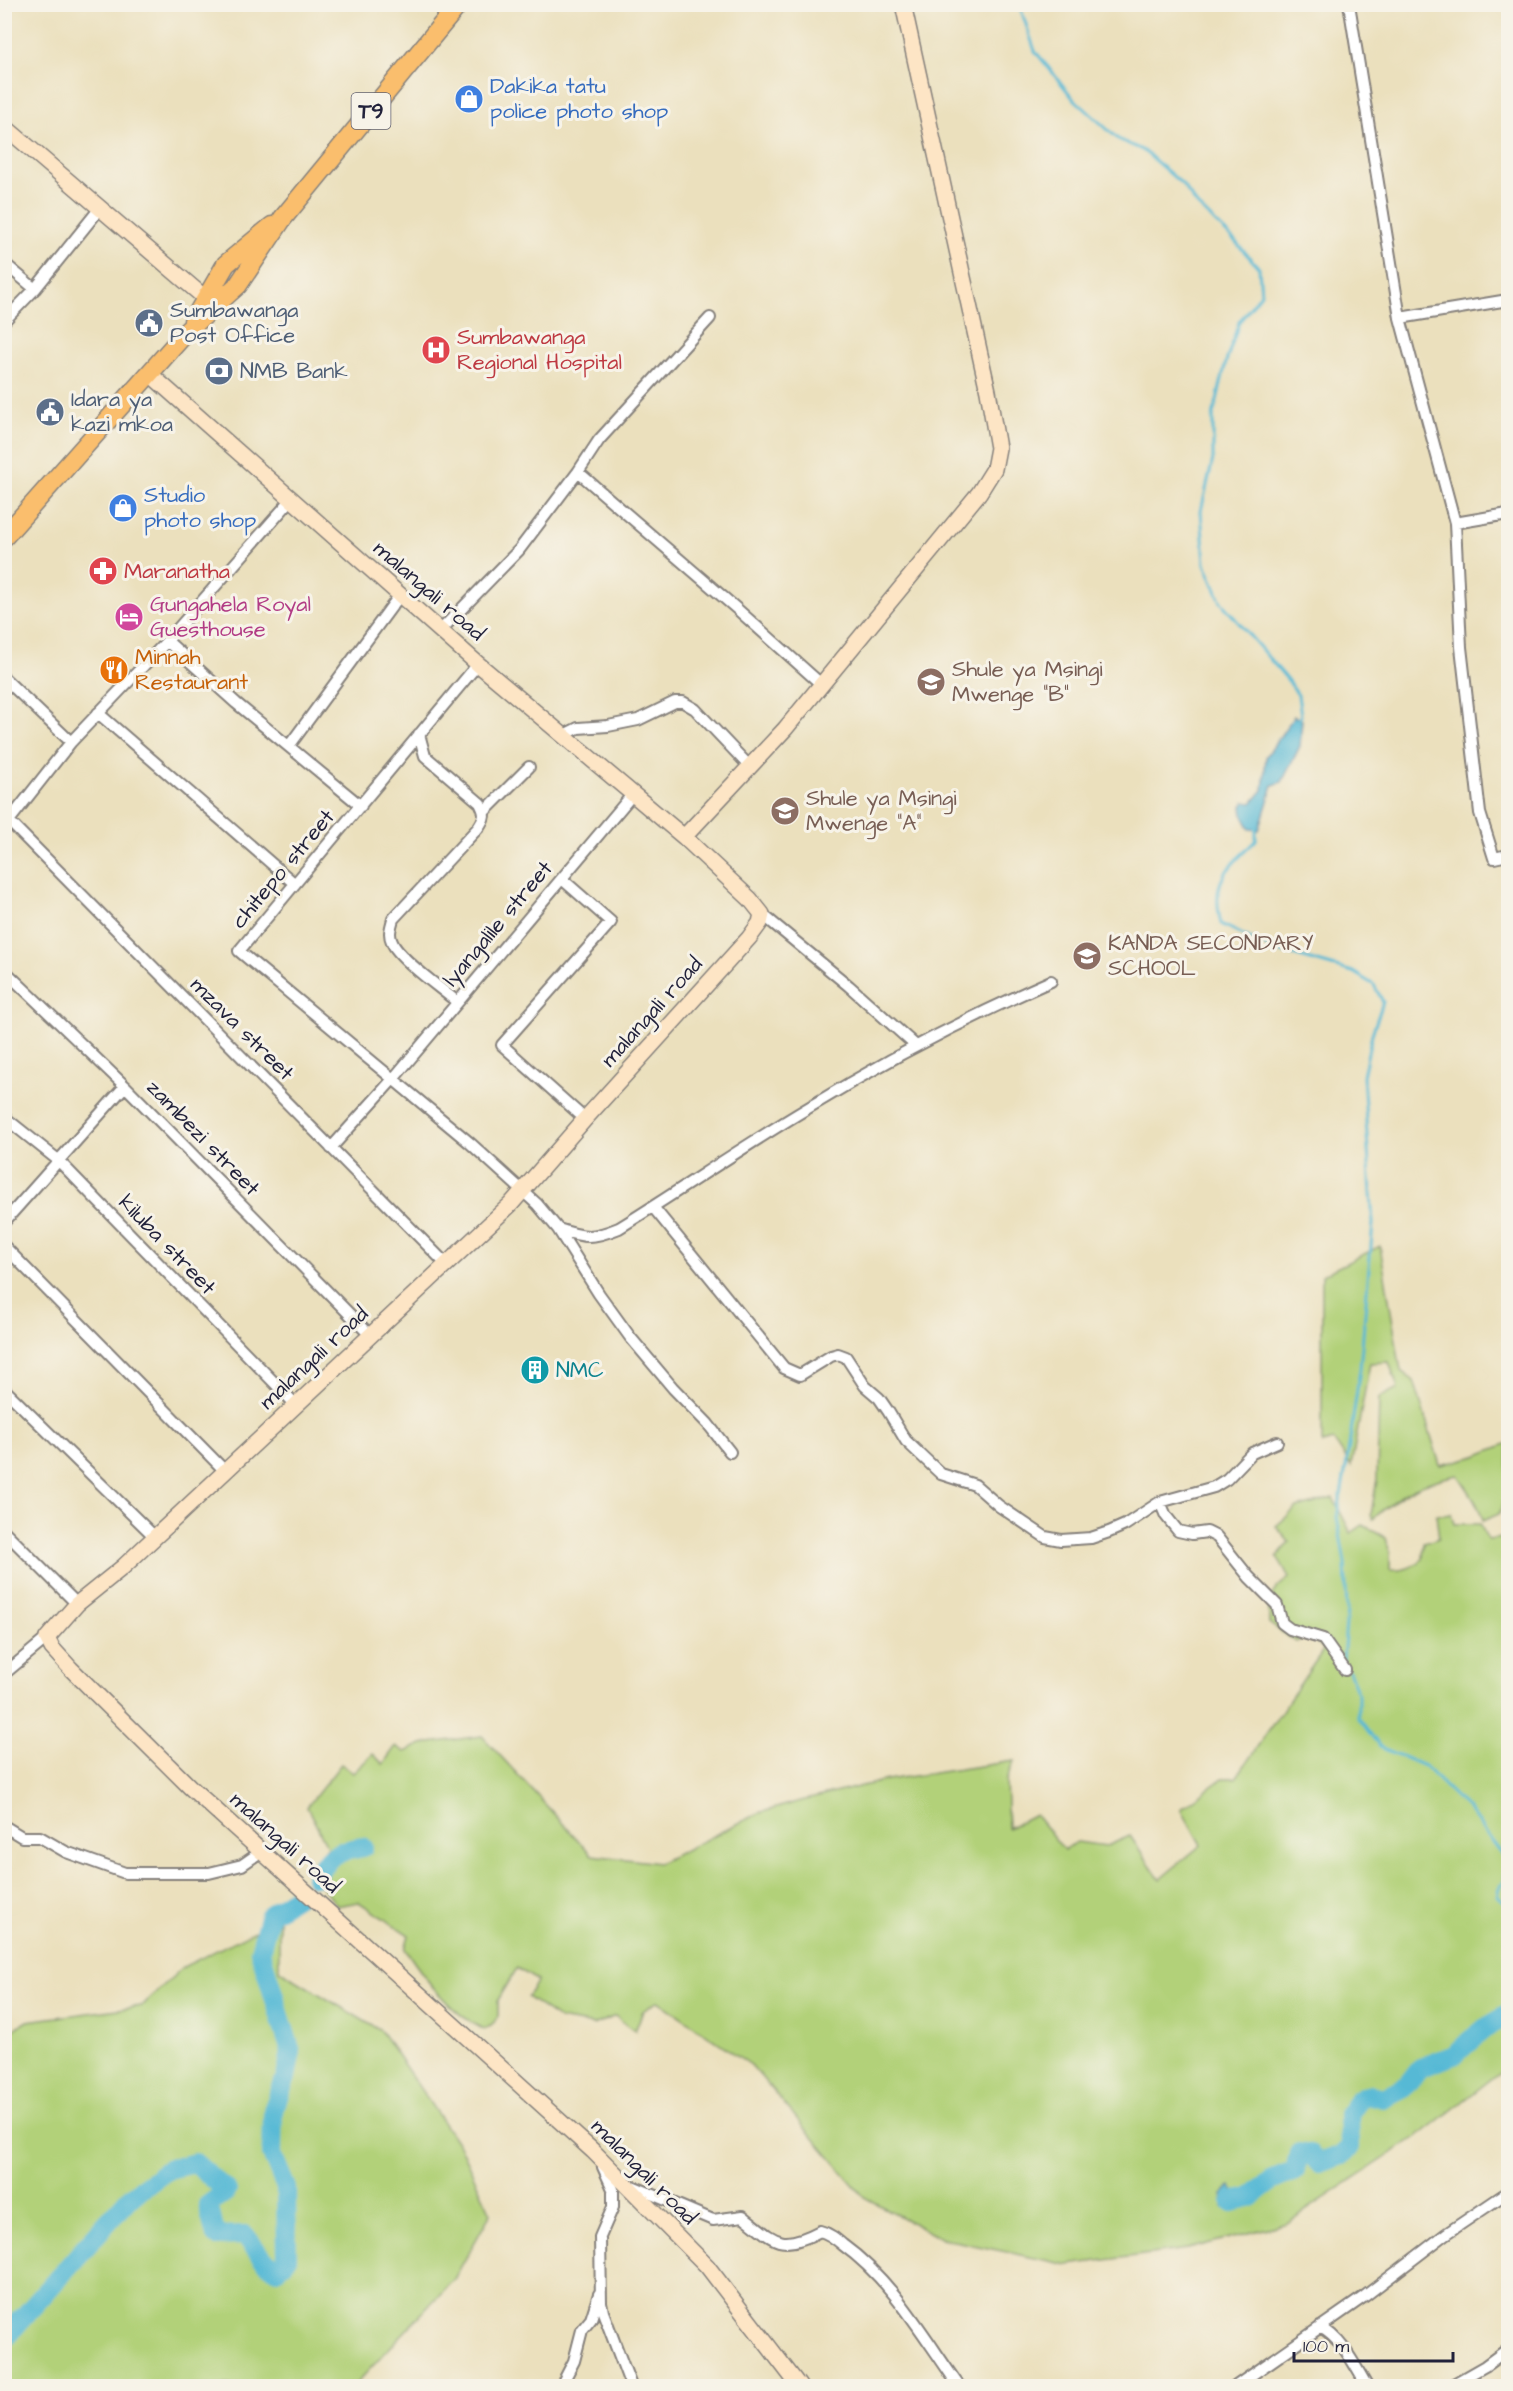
<svg xmlns="http://www.w3.org/2000/svg" width="1513" height="2391" font-family="'Architects Daughter',sans-serif">
<style>
.green{fill:#b2d179;stroke:#6a7a5a;stroke-width:1.5}
.water{fill:#57b9d5;stroke:#3c6e88;stroke-width:1.5}
.lines{fill:none;stroke-linecap:round;stroke-linejoin:round}
.stream{stroke:#57b9d5;stroke-width:3}
.river{stroke:#57b9d5;stroke-width:20}
.street-casing{stroke:#86817c;stroke-width:14}
.secondary-casing{stroke:#86817c;stroke-width:18}
.highway-casing{stroke:#86817c;stroke-width:21}
.street{stroke:#fff;stroke-width:10}
.secondary{stroke:#fde5c5;stroke-width:15}
.highway{stroke:#fabe6d;stroke-width:18}
.labels{text-anchor:middle;dominant-baseline:central;stroke-width:6;stroke-linejoin:round;paint-order:stroke}
.shield{fill:#f7f3e8;stroke:#62616f;stroke-width:1.5}
.shield-label{font-size:21px;font-weight:bold;fill:#22223b}
.shop-label{font-size:22px;fill:#366cbe;stroke:#f7f3e8;text-anchor:start}
.service-label{font-size:22px;fill:#4e5e75;stroke:#f7f3e8;text-anchor:start}
.health-label{font-size:22px;fill:#be3a42;stroke:#f7f3e8;text-anchor:start}
.street-label{font-size:22px;fill:#22223b;stroke:#f7f3e8}
.hotel-label{font-size:22px;fill:#b23c85;stroke:#f7f3e8;text-anchor:start}
.food-label{font-size:22px;fill:#c56008;stroke:#f7f3e8;text-anchor:start}
.education-label{font-size:22px;fill:#785e54;stroke:#f7f3e8;text-anchor:start}
.culture-label{font-size:22px;fill:#0d838f;stroke:#f7f3e8;text-anchor:start}
</style>
<rect width="100%" height="100%" fill="#f7f3e8"/>
<filter id="ink" filterUnits="userSpaceOnUse"><feTurbulence type="fractalNoise" baseFrequency=".0167" numOctaves="2"/><feDisplacementMap in="SourceGraphic" scale="12" xChannelSelector="R" yChannelSelector="G"/><feConvolveMatrix kernelMatrix="1 2 1 2 8 2 1 2 1" color-interpolation-filters="sRGB"/></filter>
<filter id="wash" filterUnits="userSpaceOnUse"><feTurbulence type="fractalNoise" baseFrequency=".008" numOctaves="4" result="noise"/><feDisplacementMap in="SourceGraphic" scale="24" xChannelSelector="R" yChannelSelector="G"/><feGaussianBlur stdDeviation="1.35" result="paint"/><feColorMatrix in="noise" values="0 0 0 0 0 0 0 0 0 0 0 0 0 0 0 0 0 1.4 0 .05"/><feComposite in="paint" operator="in"/></filter>
<g filter="url(#wash)">
<rect width="100%" height="100%" fill="#ebe0bd"/>
<path class="green" d="M 1380,1246 L 1401,1371 L 1414,1381 L 1440,1465 L 1476,1456 L 1508,1443 L 1508,1499 L 1503,1502 L 1499,1514 L 1483,1521 C 1479,1504 1468,1490 1458,1475 C 1420,1482 1402,1492 1373,1519 L 1371,1515 L 1377,1479 L 1379,1398 L 1398,1388 L 1389,1362 L 1370,1363 L 1351,1466 L 1334,1441 L 1322,1444 L 1322,1275 Z
M 1333,1498 L 1351,1533 L 1363,1525 L 1386,1538 L 1390,1553 L 1390,1570 C 1404,1571 1411,1568 1423,1559 L 1424,1543 L 1439,1538 L 1436,1515 L 1451,1513 L 1454,1524 L 1480,1524 L 1488,1540 L 1503,1538 L 1508,1535 L 1508,2066 L 1424,2132 L 1287,2223 L 1188,2249 L 1068,2265 L 940,2238 L 864,2197 L 751,2065 L 658,2001 L 643,2011 L 635,2031 L 615,2016 L 594,2025 L 559,2019 L 527,1997 L 538,1981 L 517,1968 L 498,2000 L 498,2017 L 491,2026 L 483,2029 C 450,2013 425,1979 405,1949 L 409,1935 L 359,1902 L 337,1906 L 315,1877 L 327,1846 L 307,1807 L 341,1764 L 353,1773 L 373,1754 L 383,1764 L 396,1746 L 405,1752 L 422,1744 L 482,1736 L 592,1855 L 659,1863 L 759,1813 L 797,1802 L 887,1780 L 1014,1761 L 1006,1781 L 1008,1828 L 1035,1814 L 1064,1850 L 1076,1842 L 1107,1846 L 1130,1836 L 1160,1879 L 1201,1845 L 1181,1809 L 1223,1778 L 1236,1778 L 1324,1649 L 1309,1636 L 1296,1642 L 1269,1623 C 1268,1599 1269,1592 1289,1578 L 1277,1557 L 1289,1542 L 1276,1526 L 1297,1508 Z
M 279,1919 L 279,1970 L 381,2031 L 460,2147 L 491,2213 L 454,2279 L 354,2386 L 5,2386 L 5,2035 L 27,2021 L 142,2006 L 183,1967 Z"/>
<path class="water" d="M 1294,716 L 1302,720 L 1300,746 L 1282,782 L 1273,785 L 1259,830 L 1250,829 L 1243,816 L 1242,806 L 1245,802 L 1252,803 L 1263,790 L 1266,757 Z
M 1231,2186 L 1244,2205 L 1237,2209 L 1223,2206 L 1224,2201 L 1222,2195 Z"/>
<g class="lines">
<path class="stream" d="M 1019,4 L 1035,51 L 1073,98 L 1118,139 L 1144,151 L 1182,184 L 1197,205 L 1234,240 L 1259,268 L 1261,294 L 1239,322 L 1226,362 L 1213,417 L 1213,459 L 1201,511 L 1205,564 L 1221,602 L 1286,678 L 1298,695 L 1301,716 L 1298,721
M 1256,826 L 1256,840 C 1227,870 1210,879 1221,924 L 1272,949 L 1353,972 L 1374,985 L 1383,1002 L 1372,1034 L 1363,1076 L 1373,1223 L 1360,1369 L 1346,1467 L 1337,1517 L 1345,1563 L 1347,1610 L 1343,1660
M 1349,1671 L 1358,1693 L 1358,1717 L 1380,1747 L 1424,1766 L 1471,1812 L 1505,1859 L 1505,1880 L 1500,1887 L 1498,1896 L 1508,1905"/>
<path class="river" d="M 315,1877 C 330,1853 336,1852 363,1847
M 1232,2202 L 1250,2198 L 1271,2181 L 1295,2171 L 1299,2153 L 1310,2155 L 1319,2163 L 1342,2155 L 1350,2147 L 1349,2114 L 1355,2105 L 1361,2097 L 1371,2095 L 1383,2098 L 1407,2085 L 1420,2068 L 1454,2055 L 1484,2029 L 1508,2015
M 4,2339 L 129,2198 L 169,2169 L 195,2163 L 227,2191 L 208,2205 L 216,2236 L 245,2235 L 264,2260 L 277,2270 L 287,2259 L 286,2188 L 272,2154 L 273,2110 L 286,2077 L 291,2052 L 260,1951 L 270,1914 L 296,1897"/>
</g>
</g>
<g filter="url(#ink)">
<g class="lines">
<g class="street-casing">
<path id="street" d="M 1349,4 L 1400,318 L 1455,523 L 1461,647 L 1480,813 L 1494,858 L 1508,855
M 4,263 L 35,289
M 1400,318 L 1508,300
M 4,321 L 35,289 L 101,207
M 578,472 L 737,609 L 821,684
M 1455,523 L 1508,514
M 440,631 L 519,550 L 578,472 L 599,440 L 710,318
M 167,641 L 236,703 L 361,806
M 478,664 L 239,951 L 470,1143 L 537,1204 L 558,1229 L 599,1294 L 630,1337 L 673,1388 L 708,1424 L 730,1452
M 4,678 L 71,742
M 98,713 L 295,884
M 419,734 L 425,756 L 480,803 C 486,814 485,818 478,828 L 393,919 C 391,927 388,934 392,942 C 398,958 442,989 457,1002
M 564,735 L 578,728 L 608,726 L 638,720 L 675,702 L 683,702 L 695,709 L 750,767
M 289,746 L 400,595
M 485,811 L 529,767
M 9,821 L 447,1265
M 5,826 L 71,742 L 167,641 L 291,500
M 562,879 L 611,922 L 502,1045 L 585,1119
M 762,914 L 849,986 L 916,1046
M 4,970 L 125,1086 L 371,1336
M 4,1117 L 58,1160 L 297,1406
M 331,1148 L 394,1078 L 632,795
M 653,1207 L 784,1368 L 800,1375 L 831,1356 L 838,1354 L 846,1357 L 865,1386 L 879,1398 L 888,1411 L 906,1441 L 941,1474 L 975,1485 L 999,1506 L 1045,1537 L 1061,1540 L 1091,1538 L 1109,1532 L 1125,1525 L 1160,1502 L 1214,1487 L 1227,1479 L 1252,1453 L 1277,1442
M 4,1222 L 125,1086
M 558,1229 C 585,1238 592,1239 619,1228 C 682,1189 744,1146 808,1108 C 886,1060 967,1018 1051,981
M 4,1246 L 225,1471
M 4,1389 L 155,1537
M 1160,1502 L 1166,1516 L 1178,1531 L 1192,1534 L 1207,1532 L 1217,1537 L 1249,1577 L 1277,1605 L 1282,1623 L 1290,1629 L 1323,1639 L 1345,1670
M 4,1531 L 77,1604
M 4,1674 L 47,1638
M 4,1826 L 22,1837 L 40,1837 L 66,1852 L 125,1873 L 209,1873 L 242,1865 L 262,1851
M 603,2167 L 613,2189 L 613,2207 L 600,2237 L 601,2302 L 603,2312 L 631,2386
M 630,2185 L 713,2220 L 743,2216 C 775,2241 780,2252 820,2231 C 829,2233 836,2239 843,2245 C 893,2281 924,2337 959,2386
M 1320,2327 C 1342,2338 1355,2366 1367,2386
M 561,2386 L 574,2361 L 582,2330 L 591,2319 L 599,2294
M 1236,2386 L 1365,2296 L 1446,2234 L 1508,2192
M 1450,2386 L 1485,2366 L 1508,2349"/>
</g>
<g class="secondary-casing">
<path id="secondary" d="M 4,126 L 205,298
M 150,374 L 478,664 L 684,837 L 750,899 L 762,914 L 760,923 L 749,938 L 585,1119 L 511,1204 L 123,1567 L 77,1604 L 47,1638 L 52,1648 L 71,1669 L 190,1787 L 593,2151 L 707,2266 L 799,2386
M 684,837 L 785,729 L 979,493 L 994,469 L 998,448 L 988,391 L 903,4"/>
</g>
<g class="highway-casing">
<path id="highway" d="M 193,321 L 226,264 L 272,226
M 4,537 L 188,330 L 238,285 L 283,218 L 459,4"/>
</g>
<use href="#street" class="street"/>
<use href="#secondary" class="secondary"/>
<use href="#highway" class="highway"/>
</g>
</g>
<defs>
<g id="shop-disc" transform="scale(1.5)"><circle r="9.5" fill="#3f7fe0" stroke="#f7f3e8"/><path d="M-5-2.5h2.3a2.7 3.5 0 0 1 5.4 0H5L5.5 6h-11ZM-1.5-2.5h3a1.5 2.3 0 0 0-3 0Z" fill="#fff"/></g>
<g id="civic-disc" transform="scale(1.5)"><circle r="9.5" fill="#5c6f8a" stroke="#f7f3e8"/><path d="M-.6-6.5H3V-4.5H.6V-3L4-1V1h2V6H-6V1h2V-1L-.6-3ZM-1.2 2.5V6h2.4V2.5Z" fill="#fff"/></g>
<g id="hospital-disc" transform="scale(1.5)"><circle r="9.5" fill="#e0444e" stroke="#f7f3e8"/><path d="M-5-5h3v3.5h4V-5h3V5h-3V1.5h-4V5h-3Z" fill="#fff"/></g>
<g id="bank-disc" transform="scale(1.5)"><circle r="9.5" fill="#5c6f8a" stroke="#f7f3e8"/><path d="M-6-4H6V4H-6ZM0-2.3a2.3 2.3 0 1 0 0 4.6a2.3 2.3 0 1 0 0-4.6Z" fill="#fff"/></g>
<g id="pharmacy-disc" transform="scale(1.5)"><circle r="9.5" fill="#e0444e" stroke="#f7f3e8"/><path d="M-2-6h4v4h4v4h-4v4h-4v-4h-4v-4h4Z" fill="#fff"/></g>
<g id="hotel-disc" transform="scale(1.5)"><circle r="9.5" fill="#d1479c" stroke="#f7f3e8"/><path d="M-6-4.5h1.5V1H6V5H4.5V3h-9V5H-6ZM-4 0a1.8 1.8 0 1 1 3.6 0ZM.5 0V-2.5h3Q6-2.5 6 0Z" fill="#fff"/></g>
<g id="restaurant-disc" transform="scale(1.5)"><circle r="9.5" fill="#e8710a" stroke="#f7f3e8"/><path d="M-5-6h1v4h1v-4h1v4h1v-4h1v5L-1.5 .5V6h-2V.5L-5-1ZM5-6V6H3V1.5H1.5Q1.5-4 5-6Z" fill="#fff"/></g>
<g id="school-disc" transform="scale(1.5)"><circle r="9.5" fill="#8d6e63" stroke="#f7f3e8"/><path d="M0-5L7-2L0 1L-7-2ZM-4 1L0 2.5L4 1V4Q0 6-4 4Z" fill="#fff"/></g>
<g id="building-disc" transform="scale(1.5)"><circle r="9.5" fill="#0f9aa8" stroke="#f7f3e8"/><path d="M-4-6H4V6H1V3H-1V6H-4ZM-2.5-4.3h1.7v1.8h-1.7ZM.8-4.3h1.7v1.8H.8ZM-2.5-1h1.7V.8h-1.7ZM.8-1h1.7V.8H.8Z" fill="#fff"/></g>
</defs>
<g fill-rule="evenodd">
<use href="#shop-disc" x="469" y="99"/>
<use href="#civic-disc" x="149" y="323"/>
<use href="#hospital-disc" x="436" y="350"/>
<use href="#bank-disc" x="219" y="371"/>
<use href="#civic-disc" x="50" y="412"/>
<use href="#shop-disc" x="123" y="508"/>
<use href="#pharmacy-disc" x="103" y="571"/>
<use href="#hotel-disc" x="129" y="617"/>
<use href="#restaurant-disc" x="114" y="670"/>
<use href="#school-disc" x="931" y="682"/>
<use href="#school-disc" x="785" y="811"/>
<use href="#school-disc" x="1087" y="956"/>
<use href="#building-disc" x="535" y="1370"/>
</g>
<g class="labels">
<rect class="shield" x="351.5" y="93" width="39" height="36" rx="4.5"/>
<g class="shield-label">
<text x="371" y="111">T9</text>
</g>
<g class="shop-label">
<text x="490" y="86">Dakika tatu<tspan x="490" dy="25">police photo shop</tspan></text>
<text x="144" y="495">Studio<tspan x="144" dy="25">photo shop</tspan></text>
</g>
<g class="service-label">
<text x="170" y="310">Sumbawanga<tspan x="170" dy="25">Post Office</tspan></text>
<text x="240" y="371">NMB Bank</text>
<text x="71" y="399">Idara ya<tspan x="71" dy="25">kazi mkoa</tspan></text>
</g>
<g class="health-label">
<text x="457" y="337">Sumbawanga<tspan x="457" dy="25">Regional Hospital</tspan></text>
<text x="124" y="571">Maranatha</text>
</g>
<g class="street-label">
<text transform="translate(429 591) rotate(41)">malangali road</text>
<text transform="translate(283 869) rotate(-50)">chitepo street</text>
<text transform="translate(498 924) rotate(-50)">lyangalile street</text>
<text transform="translate(652 1012) rotate(-48)">malangali road</text>
<text transform="translate(242 1029) rotate(45)">mzava street</text>
<text transform="translate(203 1138) rotate(46)">zambezi street</text>
<text transform="translate(167 1245) rotate(46)">kiluba street</text>
<text transform="translate(314 1358) rotate(-43)">malangali road</text>
<text transform="translate(285 1843) rotate(42)">malangali road</text>
<text transform="translate(644 2172) rotate(45)">malangali road</text>
</g>
<g class="hotel-label">
<text x="150" y="604">Gungahela Royal<tspan x="150" dy="25">Guesthouse</tspan></text>
</g>
<g class="food-label">
<text x="135" y="657">Minnah<tspan x="135" dy="25">Restaurant</tspan></text>
</g>
<g class="education-label">
<text x="952" y="669">Shule ya Msingi<tspan x="952" dy="25">Mwenge "B"</tspan></text>
<text x="806" y="798">Shule ya Msingi<tspan x="806" dy="25">Mwenge "A"</tspan></text>
<text x="1108" y="943">KANDA SECONDARY<tspan x="1108" dy="25">SCHOOL</tspan></text>
</g>
<g class="culture-label">
<text x="556" y="1370">NMC</text>
</g>
</g>
<rect width="1513" height="2391" fill="none" stroke="#f7f3e8" stroke-width="24"/>
<path d="M1294 2352v9h159v-9" fill="none" stroke="#22223b" stroke-width="3"/>
<text x="1303" y="2352" font-size="18" fill="#22223b" stroke="#f7f3e8" stroke-width="4.5" paint-order="stroke">100 m</text>
</svg>
